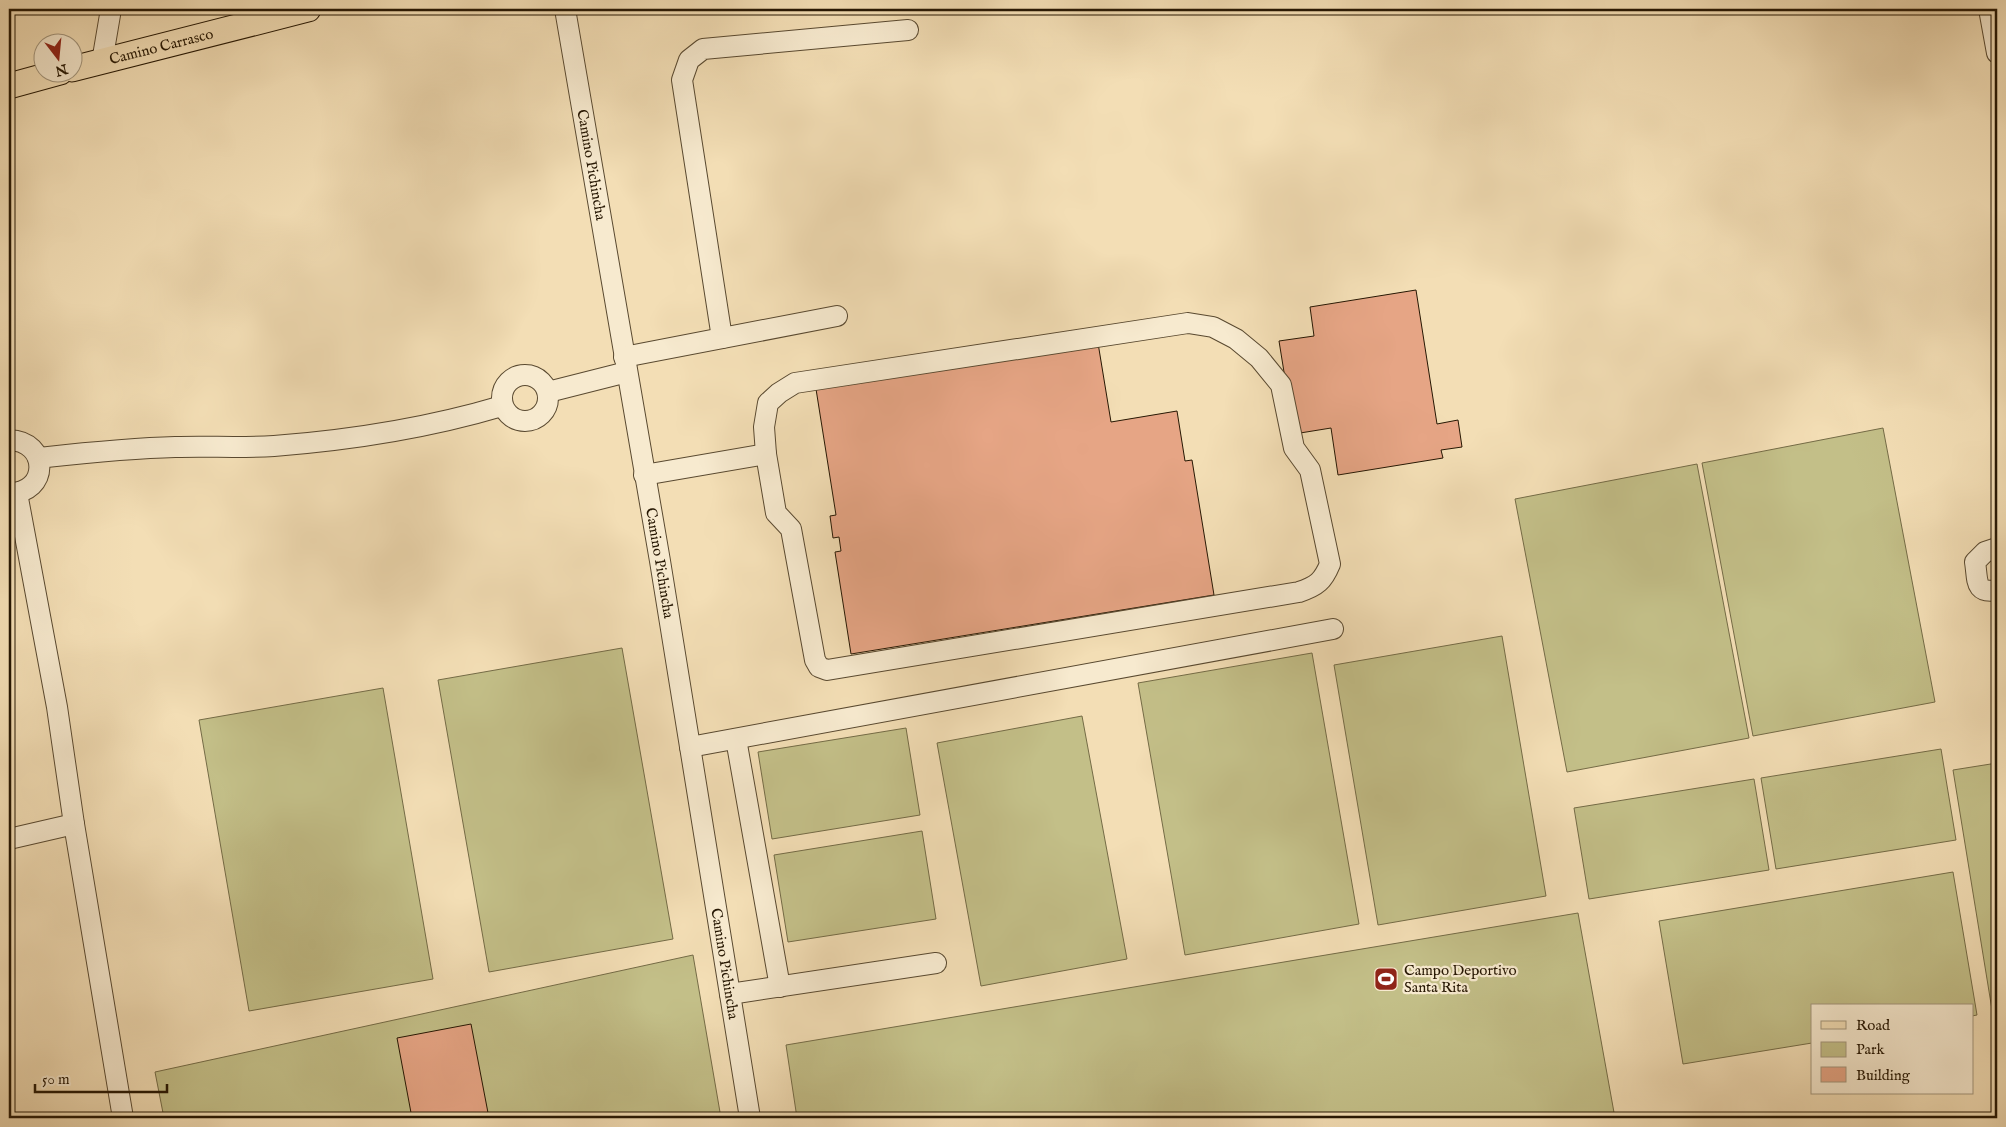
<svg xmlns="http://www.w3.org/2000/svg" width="2006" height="1127" font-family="'IM FELL English',serif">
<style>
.green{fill:#c3bf88;stroke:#746b46}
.building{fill:#e6a585;stroke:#261703}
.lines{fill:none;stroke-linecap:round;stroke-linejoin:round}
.minor-casing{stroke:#594930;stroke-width:22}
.major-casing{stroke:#261703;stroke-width:27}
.minor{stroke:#f7eacf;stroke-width:20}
.major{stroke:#f3deb5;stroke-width:25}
.labels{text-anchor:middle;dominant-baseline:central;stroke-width:4.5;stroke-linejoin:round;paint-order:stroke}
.street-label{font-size:15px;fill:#261703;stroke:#f7eacf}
.poi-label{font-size:15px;fill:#261703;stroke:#f7eacf;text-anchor:start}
</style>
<rect width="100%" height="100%" fill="#f3deb5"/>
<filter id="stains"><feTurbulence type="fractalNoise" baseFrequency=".004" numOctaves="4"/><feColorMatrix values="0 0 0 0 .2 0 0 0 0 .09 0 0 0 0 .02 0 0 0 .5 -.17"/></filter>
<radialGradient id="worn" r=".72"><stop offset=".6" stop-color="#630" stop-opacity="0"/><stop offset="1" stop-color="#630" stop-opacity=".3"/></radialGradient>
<path class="green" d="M 1883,428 L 1935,702 L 1753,736 L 1702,463 Z
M 1697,464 L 1749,738 L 1567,772 L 1515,499 Z
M 1502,636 L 1546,896 L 1378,925 L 1334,665 Z
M 622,648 L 673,939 L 489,972 L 438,680 Z
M 1312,653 L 1359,924 L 1185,955 L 1138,683 Z
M 383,688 L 433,979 L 249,1011 L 199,720 Z
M 1082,716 L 1127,959 L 981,986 L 937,743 Z
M 906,728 L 920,815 L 772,839 L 758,752 Z
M 1941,749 L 1956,840 L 1776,869 L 1761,778 Z
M 1997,763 L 1997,1021 L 1994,1022 L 1953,770 Z
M 1754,779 L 1769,870 L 1589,899 L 1574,808 Z
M 922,831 L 936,919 L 788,942 L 774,855 Z
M 1953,872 L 1977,1015 L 1972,1016 L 1972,1006 L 1812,1006 L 1812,1043 L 1683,1064 L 1659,921 Z
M 1578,913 L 1615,1118 L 797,1118 L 786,1045 Z
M 693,955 L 721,1118 L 164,1118 L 155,1072 Z"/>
<path class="building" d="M 1416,290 L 1437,424 L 1458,420 L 1462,447 L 1441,450 L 1443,458 L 1338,475 L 1331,428 L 1294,434 L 1279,341 L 1314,336 L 1310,307 Z
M 1098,343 L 1111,422 L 1177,411 L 1185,461 L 1192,460 L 1214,595 L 851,654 L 835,552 L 841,551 L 839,537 L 833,538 L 830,516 L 836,515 L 816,389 Z
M 471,1024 L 489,1118 L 412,1118 L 397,1038 Z"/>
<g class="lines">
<g class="minor-casing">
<g id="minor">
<path id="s1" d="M 565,9 L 660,561 L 750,1118"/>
<path d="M 1989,9 L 1997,53"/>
<path d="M 102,62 L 111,9"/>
<path d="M 1188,323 L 1213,327 L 1236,339 L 1259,358 L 1281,385 L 1294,448 L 1310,470 L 1330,564 C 1323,581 1317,586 1299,592 L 827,670 L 819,667 L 815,660 L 791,529 L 776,513 L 766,454 L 764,427 L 768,403 L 779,393 L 795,383 Z"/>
<path d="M 722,338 L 682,80 L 689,60 L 703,49 L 908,30"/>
<path d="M 624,357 L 837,316"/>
<circle cx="525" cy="398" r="23"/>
<path d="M 548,392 L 627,372"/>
<path d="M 9,440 C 50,441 49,494 9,493"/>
<path d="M 38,458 C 84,453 129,448 175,447 C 208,446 241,448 274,446 C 352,440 428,428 502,406"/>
<path d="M 644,475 L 766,454"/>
<path d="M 17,493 L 57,707 L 74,824 L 123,1118"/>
<path d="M 1997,548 L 1985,552 L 1975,562 C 1978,580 1974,594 1997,590"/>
<path d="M 736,739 L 780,987"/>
<path d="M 690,747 L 1333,629"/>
<path d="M 9,839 L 74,824"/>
<path d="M 730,994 L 936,963"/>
</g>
</g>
<g class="major-casing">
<g id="major">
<path id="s2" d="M 72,69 L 308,9"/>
<path d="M 9,86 L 60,72"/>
</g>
</g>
<use href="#minor" class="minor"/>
<use href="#major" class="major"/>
</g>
<defs>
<g id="stadium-square" transform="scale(1.25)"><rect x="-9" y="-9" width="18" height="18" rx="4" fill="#8f2418" stroke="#f7eacf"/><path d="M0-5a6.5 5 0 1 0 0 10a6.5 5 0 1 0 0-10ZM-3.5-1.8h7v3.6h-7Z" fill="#fff"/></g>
</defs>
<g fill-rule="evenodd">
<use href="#stadium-square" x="1386" y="979"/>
</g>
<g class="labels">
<g class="street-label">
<text stroke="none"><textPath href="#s2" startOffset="92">Camino Carrasco</textPath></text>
<text stroke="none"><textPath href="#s1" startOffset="158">Camino Pichincha</textPath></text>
<text stroke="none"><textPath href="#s1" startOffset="562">Camino Pichincha</textPath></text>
<text stroke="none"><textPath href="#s1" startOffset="968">Camino Pichincha</textPath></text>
</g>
<g class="poi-label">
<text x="1404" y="970">Campo Deportivo<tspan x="1404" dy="17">Santa Rita</tspan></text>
</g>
</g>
<rect width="2006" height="1127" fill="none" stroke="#f3deb5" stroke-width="30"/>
<rect x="10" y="10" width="1986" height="1107" fill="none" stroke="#261703" stroke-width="2.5"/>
<rect x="15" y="15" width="1976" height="1097" fill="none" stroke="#261703"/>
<rect x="1811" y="1004" width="162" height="90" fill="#f7eacf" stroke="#a3967d"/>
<rect x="1821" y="1021" width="25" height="8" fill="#f3deb5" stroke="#a3967d"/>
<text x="1856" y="1030" font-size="15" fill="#261703">Road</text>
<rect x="1821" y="1042" width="25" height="15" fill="#c3bf88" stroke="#a3967d"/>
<text x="1856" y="1054" font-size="15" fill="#261703">Park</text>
<rect x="1821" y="1067" width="25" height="15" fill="#e6a585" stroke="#a3967d"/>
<text x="1856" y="1080" font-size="15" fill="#261703">Building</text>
<g transform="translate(58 58) rotate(164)"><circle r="24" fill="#f7eacf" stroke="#a3967d"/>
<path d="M0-4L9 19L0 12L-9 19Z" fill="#8f2418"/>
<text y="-8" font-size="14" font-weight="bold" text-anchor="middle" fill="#261703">N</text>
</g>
<path d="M35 1084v8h132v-8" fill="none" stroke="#261703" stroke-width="2.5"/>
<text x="42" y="1084" font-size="15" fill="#261703" stroke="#f7eacf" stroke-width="4" paint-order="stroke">50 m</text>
<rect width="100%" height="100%" filter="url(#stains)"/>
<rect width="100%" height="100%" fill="url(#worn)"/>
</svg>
